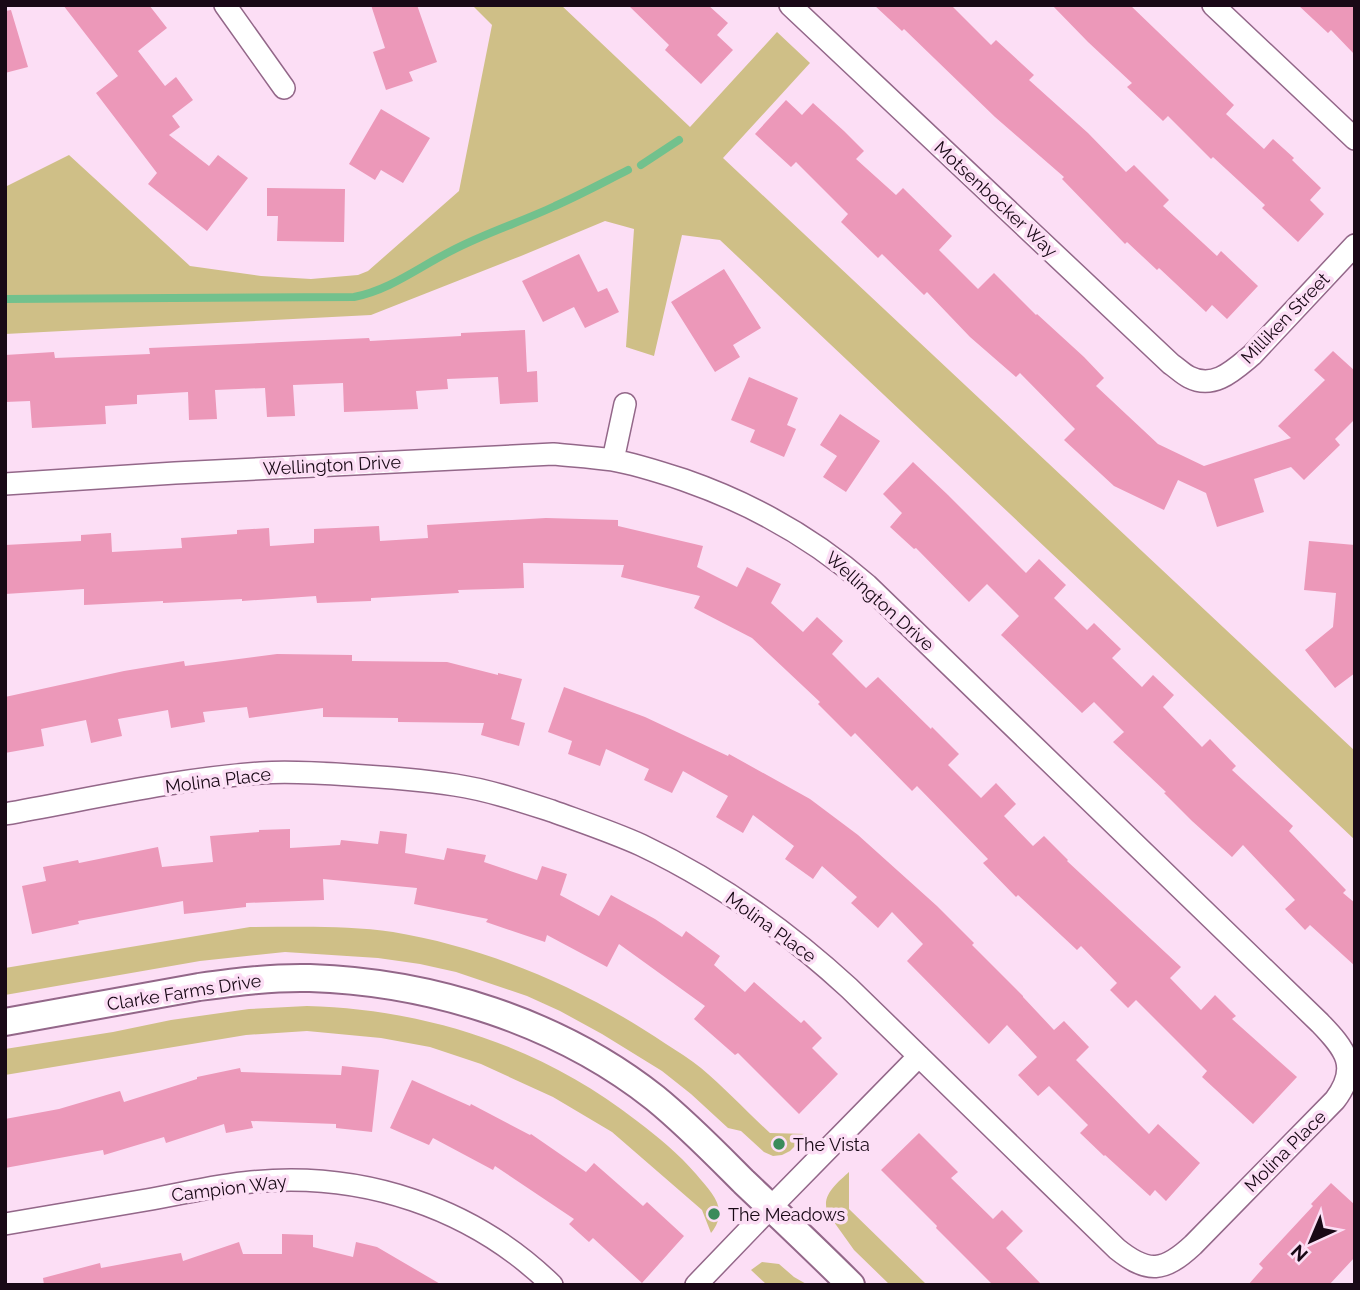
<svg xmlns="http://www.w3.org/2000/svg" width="1360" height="1290" font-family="Raleway,sans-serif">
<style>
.green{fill:#cfbf87}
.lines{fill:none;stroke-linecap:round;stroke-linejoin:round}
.stream{stroke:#72c18d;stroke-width:8}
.building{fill:#ec98b9}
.minor-casing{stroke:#936789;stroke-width:24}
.tertiary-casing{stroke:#936789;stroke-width:30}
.minor{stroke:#fff;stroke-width:21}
.tertiary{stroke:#fff;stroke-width:26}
.poi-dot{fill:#3b8b5b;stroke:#fcdef5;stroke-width:2.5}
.labels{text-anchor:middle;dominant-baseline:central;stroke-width:7;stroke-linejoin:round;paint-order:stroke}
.street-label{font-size:18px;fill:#190916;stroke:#fcdef5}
.poi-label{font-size:18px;fill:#190916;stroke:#fcdef5;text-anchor:start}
</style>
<rect width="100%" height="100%" fill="#fcdef5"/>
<path class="green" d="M 472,5 L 561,5 L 690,127 L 777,32 L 810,63 L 723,158 L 1355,751 L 1355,840 L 720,240 L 682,235 L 654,356 L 626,347 L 634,229 L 605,221 L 521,256 L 371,315 L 5,334 L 5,187 L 69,155 L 190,266 L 261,276 L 311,279 L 358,275 L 368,271 L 459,191 L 492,25 Z
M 250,927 C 297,927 346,925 393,932 C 489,948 585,989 666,1044 C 677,1051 690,1059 701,1068 C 725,1088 747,1112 770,1133 L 807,1134 L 790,1151 L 782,1155 L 773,1156 L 764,1152 L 741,1131 L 728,1128 L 691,1094 L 662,1071 L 602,1034 L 560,1011 L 527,996 L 456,972 L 420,964 L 378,958 L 285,952 L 200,961 L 5,995 L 5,968 Z
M 307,1006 C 426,1009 543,1047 637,1121 C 658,1137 679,1154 696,1174 C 712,1193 730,1209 711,1233 L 702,1210 L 612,1132 L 553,1097 L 481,1064 L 430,1047 L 381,1038 L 307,1031 L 246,1035 L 5,1075 L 5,1049 L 113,1032 L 171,1020 L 249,1009 Z
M 849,1172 L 849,1209 L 927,1285 L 890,1285 L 854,1250 L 829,1215 C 819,1197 836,1184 849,1172 Z
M 762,1262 L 779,1264 L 794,1277 L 808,1285 L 767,1285 L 751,1270 Z"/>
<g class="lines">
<path class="stream" d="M 641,165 L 679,140
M 5,299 L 354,297 C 390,290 419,267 451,251 C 485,233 521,222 555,206 C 580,195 604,182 628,170"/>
</g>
<path class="building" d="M 63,5 L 149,5 L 167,28 L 138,51 L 165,86 L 176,77 L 193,100 L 172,116 L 180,127 L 169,135 L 209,166 L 218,155 L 248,178 L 207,231 L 148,184 L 157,173 L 96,93 L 118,76 Z
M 371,5 L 417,5 L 437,62 L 409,72 L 413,81 L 386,90 L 373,52 L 385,48 Z
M 628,5 L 708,5 L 728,23 L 717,35 L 733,50 L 701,84 L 665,50 L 669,45 Z
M 874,5 L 951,5 L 991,45 L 996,40 L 1034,75 L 1029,80 L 1088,133 L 1126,172 L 1134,165 L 1169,200 L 1163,206 L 1217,256 L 1221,251 L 1258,286 L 1227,319 L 1212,305 L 1206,312 L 1159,268 L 1157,270 L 1127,242 L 1125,244 L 1062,179 L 1064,177 L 995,117 L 904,29 L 902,31 Z
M 1052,5 L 1130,5 L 1234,105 L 1226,114 L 1264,149 L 1273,139 L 1294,158 L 1292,160 L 1321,188 L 1310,200 L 1324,214 L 1298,242 L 1262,208 L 1265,205 L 1213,157 L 1211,159 L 1168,116 L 1163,121 L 1127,87 L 1132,83 L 1088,42 Z
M 1298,5 L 1355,5 L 1355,55 L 1331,30 L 1328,33 Z
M 11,10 L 28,67 L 5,73 L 5,11 Z
M 786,100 L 802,115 L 813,103 L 844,131 L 864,151 L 856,159 L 896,195 L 903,188 L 952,236 L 939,250 L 978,289 L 994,273 L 1036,315 L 1037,314 L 1084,357 L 1104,378 L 1096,386 L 1158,444 L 1204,466 L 1291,438 L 1278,426 L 1325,380 L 1314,370 L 1333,351 L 1355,371 L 1355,419 L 1335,439 L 1340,445 L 1304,480 L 1291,467 L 1254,479 L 1264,512 L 1217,527 L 1206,493 L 1178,480 L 1164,510 L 1114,486 L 1064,440 L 1075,429 L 1020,373 L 1016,377 L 970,337 L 927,292 L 924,295 L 882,254 L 878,258 L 841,222 L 848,214 L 796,162 L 791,167 L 755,134 Z
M 381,109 L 430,138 L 403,183 L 381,170 L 375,180 L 349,164 Z
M 267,188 L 345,189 L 344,242 L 277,241 L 278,216 L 267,216 Z
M 579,254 L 598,292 L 607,288 L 619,312 L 585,328 L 574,307 L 543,322 L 522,281 Z
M 724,269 L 761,328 L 733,345 L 740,357 L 715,372 L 671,302 Z
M 525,330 L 527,372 L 537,371 L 538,402 L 500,404 L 498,377 L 447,379 L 448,389 L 416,391 L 418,409 L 344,412 L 343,383 L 293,385 L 295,416 L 267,417 L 265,388 L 215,390 L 217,419 L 189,420 L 188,392 L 137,395 L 137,404 L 105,406 L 106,424 L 32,428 L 30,401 L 5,402 L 5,355 L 54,352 L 55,358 L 150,354 L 149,348 L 369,338 L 370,341 L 461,336 L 461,333 Z
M 749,377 L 798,398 L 787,425 L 796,429 L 784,457 L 750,442 L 755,430 L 731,420 Z
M 840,414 L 880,441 L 846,492 L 823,477 L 837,456 L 820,445 Z
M 913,462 L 948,495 L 1026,573 L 1039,559 L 1066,585 L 1054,598 L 1087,630 L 1094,623 L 1121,649 L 1112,658 L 1142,687 L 1153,675 L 1174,695 L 1163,707 L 1202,747 L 1210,739 L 1236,766 L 1232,770 L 1293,826 L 1289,831 L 1346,890 L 1343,893 L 1355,903 L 1355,966 L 1310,925 L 1305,930 L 1285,909 L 1295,900 L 1243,845 L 1232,857 L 1192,821 L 1164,793 L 1166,792 L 1113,742 L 1124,732 L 1094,702 L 1082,713 L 1001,635 L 1019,616 L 987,584 L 969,602 L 916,548 L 914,549 L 890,527 L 902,513 L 883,494 Z
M 546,518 L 618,520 L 618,526 L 703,546 L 697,567 L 737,587 L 747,567 L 781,584 L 771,603 L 803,632 L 817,617 L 843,641 L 832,654 L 866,688 L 878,677 L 931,729 L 932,727 L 959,754 L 948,765 L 981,798 L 996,783 L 1016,804 L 1004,816 L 1033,846 L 1044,836 L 1068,860 L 1067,861 L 1181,967 L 1170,978 L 1201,1010 L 1215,995 L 1236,1016 L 1232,1019 L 1297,1077 L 1253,1124 L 1202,1077 L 1207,1071 L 1136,1000 L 1128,1008 L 1110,990 L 1117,983 L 1081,946 L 1077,950 L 1018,895 L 1016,897 L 983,863 L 988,859 L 917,786 L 912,791 L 855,733 L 851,737 L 818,704 L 820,702 L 752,638 L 694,608 L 700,596 L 621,577 L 624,565 L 523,563 L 524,588 L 458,590 L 459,593 L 371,598 L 371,601 L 317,603 L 316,596 L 242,601 L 242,599 L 163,603 L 163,601 L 84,605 L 84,589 L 5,594 L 5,545 L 81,541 L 81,535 L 111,533 L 112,552 L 182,548 L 181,538 L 237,534 L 237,530 L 269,528 L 270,546 L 314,543 L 314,529 L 379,526 L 380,541 L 428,538 L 427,525 Z
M 1309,541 L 1355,545 L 1355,673 L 1335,688 L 1305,650 L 1333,627 L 1336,593 L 1304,590 Z
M 277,654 L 352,655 L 352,661 L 447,662 L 498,675 L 498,673 L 522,679 L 511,719 L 525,723 L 519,746 L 481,735 L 484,723 L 398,722 L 398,718 L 323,717 L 323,708 L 249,718 L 247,707 L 203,712 L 205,722 L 171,728 L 168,710 L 118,719 L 122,736 L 91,743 L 86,720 L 41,729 L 44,746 L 5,753 L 5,697 L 124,671 L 184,661 L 185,666 Z
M 564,687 L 645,717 L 728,756 L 729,754 L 810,799 L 858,835 L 937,906 L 974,943 L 972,945 L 1023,996 L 1023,997 L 1054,1030 L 1064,1021 L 1089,1047 L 1076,1060 L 1149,1134 L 1158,1124 L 1200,1163 L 1166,1201 L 1155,1190 L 1150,1196 L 1105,1155 L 1104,1156 L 1080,1133 L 1088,1125 L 1049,1086 L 1038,1096 L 1018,1075 L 1037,1057 L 1007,1025 L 989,1044 L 907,961 L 923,944 L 892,912 L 878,928 L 851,903 L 857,897 L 822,866 L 813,879 L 785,859 L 794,846 L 753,815 L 743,833 L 716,817 L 728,796 L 683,771 L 672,793 L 644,780 L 649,769 L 606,749 L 600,766 L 568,754 L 572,741 L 548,732 Z
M 290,829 L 290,848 L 340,845 L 341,840 L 378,844 L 380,831 L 407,834 L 405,853 L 444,860 L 447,848 L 486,855 L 484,862 L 537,880 L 542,866 L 567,874 L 560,895 L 599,916 L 611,895 L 655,919 L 682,937 L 686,931 L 720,956 L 714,965 L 745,992 L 754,982 L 801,1023 L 804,1020 L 822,1038 L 812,1048 L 838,1074 L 799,1114 L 738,1053 L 735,1055 L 694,1019 L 705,1006 L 619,944 L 607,967 L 547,935 L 545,942 L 486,922 L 488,919 L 414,904 L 417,888 L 323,879 L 324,900 L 246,903 L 246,907 L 184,914 L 183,901 L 78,921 L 79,924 L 32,934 L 22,886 L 46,881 L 43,867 L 78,860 L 79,863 L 158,847 L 162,867 L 213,862 L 210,836 L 259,832 L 259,830 Z
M 342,1066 L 379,1070 L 372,1132 L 336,1128 L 336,1124 L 251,1121 L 253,1128 L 226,1133 L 224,1124 L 166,1143 L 164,1137 L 104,1155 L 103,1150 L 5,1168 L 5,1119 L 59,1109 L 120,1091 L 124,1102 L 197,1079 L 197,1077 L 240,1068 L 241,1072 L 341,1075 Z
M 412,1080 L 470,1106 L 471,1104 L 530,1135 L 531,1134 L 586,1172 L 594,1163 L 643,1206 L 647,1202 L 684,1236 L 642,1283 L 593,1238 L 589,1242 L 569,1224 L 574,1219 L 495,1166 L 493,1170 L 433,1138 L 429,1145 L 390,1128 Z
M 919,1133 L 958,1172 L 951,1178 L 993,1219 L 1002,1210 L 1023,1231 L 1006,1248 L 1042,1285 L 993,1285 L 936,1228 L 937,1226 L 881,1170 Z
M 1331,1183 L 1355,1205 L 1355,1257 L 1329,1285 L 1248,1285 L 1263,1268 L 1259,1264 L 1313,1206 L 1311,1204 Z
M 282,1234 L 313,1235 L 313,1247 L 353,1257 L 356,1242 L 377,1247 L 442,1285 L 44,1285 L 43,1278 L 100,1263 L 101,1268 L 181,1253 L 183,1261 L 239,1242 L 243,1254 L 282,1254 Z"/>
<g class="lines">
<g class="minor-casing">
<path id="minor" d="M 225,5 L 284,88
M 790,5 L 1171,364 C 1177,368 1183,374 1189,377 C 1214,390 1234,370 1252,355 L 1355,245
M 1213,5 L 1355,139
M 613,460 L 625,404
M 5,484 L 175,473 L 553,454 C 573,456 593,457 612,460 C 636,464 660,472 684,480 C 753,504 812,537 867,585 L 1320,1023 C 1345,1049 1360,1067 1335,1100 L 1193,1245 C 1164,1272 1148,1274 1117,1249 L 849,988 C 787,931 717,881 641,845 C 612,832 582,822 552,811 C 521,801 488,790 455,785 C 421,780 385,777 350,775 C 321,773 290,771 261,773 C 175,779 90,799 5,814
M 5,1224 C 54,1216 103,1207 152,1199 C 185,1193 218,1185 251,1182 C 362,1171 472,1207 552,1285
M 696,1285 L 771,1207 L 919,1056"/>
</g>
<g class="tertiary-casing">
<path id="tertiary" d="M 5,1022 L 199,987 C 236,982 273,977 310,978 C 432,982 559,1022 655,1098 C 687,1124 715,1153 744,1182 C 780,1216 816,1250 851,1285"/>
</g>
<use href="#minor" class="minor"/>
<use href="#tertiary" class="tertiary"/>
</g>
<g class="poi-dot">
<circle cx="779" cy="1144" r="7"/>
<circle cx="714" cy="1214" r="7"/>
</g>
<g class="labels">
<g class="street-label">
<text transform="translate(996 199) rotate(43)">Motsenbocker Way</text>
<text transform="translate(1285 318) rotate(-46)">Milliken Street</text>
<text transform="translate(332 465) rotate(-3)">Wellington Drive</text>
<text transform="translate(880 601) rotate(42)">Wellington Drive</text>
<text transform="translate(218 780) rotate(-7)">Molina Place</text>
<text transform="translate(771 927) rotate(36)">Molina Place</text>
<text transform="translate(184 992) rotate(-9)">Clarke Farms Drive</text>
<text transform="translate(1285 1151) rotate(-45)">Molina Place</text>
<text transform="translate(229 1188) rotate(-7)">Campion Way</text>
</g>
<g class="poi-label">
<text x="793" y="1144">The Vista</text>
<text x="728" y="1214">The Meadows</text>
</g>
</g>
<rect width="1360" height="1290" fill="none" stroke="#190916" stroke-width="14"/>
<g transform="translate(1311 1241) rotate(224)" stroke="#fcdef5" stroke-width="5" paint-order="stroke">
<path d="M0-5L12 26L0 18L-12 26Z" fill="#190916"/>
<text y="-10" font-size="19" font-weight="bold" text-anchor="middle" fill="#190916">N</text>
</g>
</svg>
